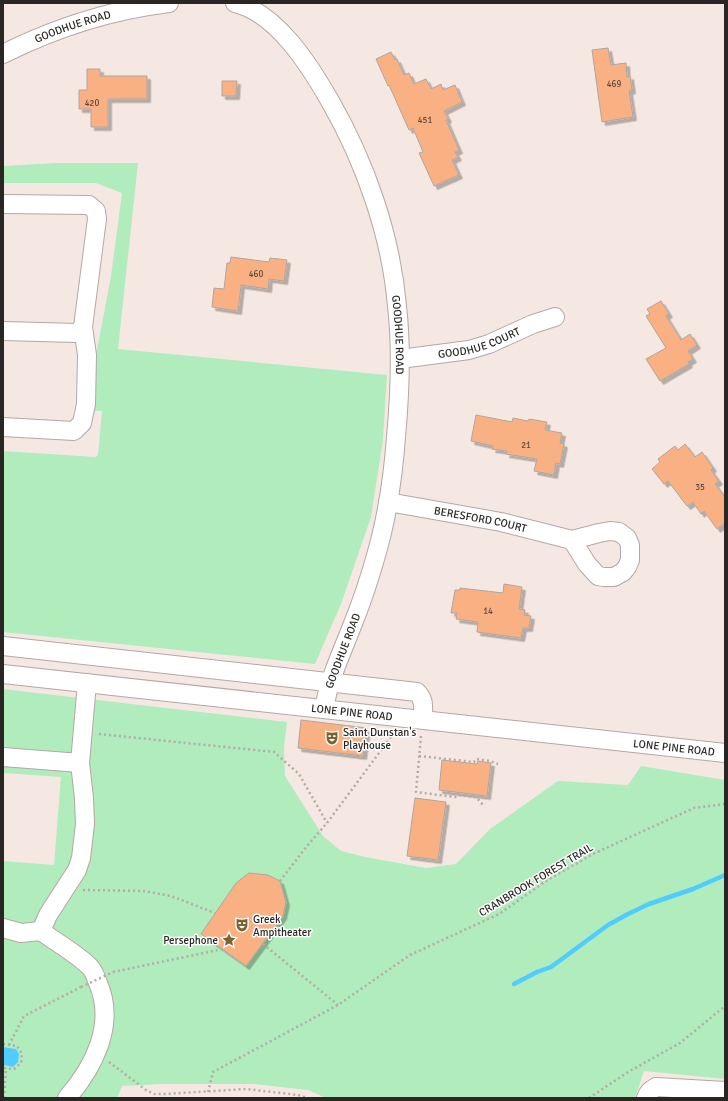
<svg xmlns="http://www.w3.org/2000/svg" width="728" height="1101" font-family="Signika,sans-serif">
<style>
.green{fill:#b1ecbd}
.water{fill:#51ccff}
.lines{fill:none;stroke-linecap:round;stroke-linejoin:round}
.stream{stroke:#51ccff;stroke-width:4.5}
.building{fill:#f9b184;stroke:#b0a59f;filter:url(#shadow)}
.minor-casing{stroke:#b4a8a3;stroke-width:20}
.path{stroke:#b4aaa6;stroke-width:2.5;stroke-dasharray:2 3;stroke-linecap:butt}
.minor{stroke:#fff;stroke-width:18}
.path-bridge{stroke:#b4aaa6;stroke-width:2.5;stroke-dasharray:2 3;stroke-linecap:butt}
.labels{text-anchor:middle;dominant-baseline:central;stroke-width:3;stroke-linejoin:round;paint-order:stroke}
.number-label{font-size:9px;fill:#5e493c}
.street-label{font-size:11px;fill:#2a2624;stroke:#fff}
.poi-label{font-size:11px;fill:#2a2624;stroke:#fff;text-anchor:start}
</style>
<defs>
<filter id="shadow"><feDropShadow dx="3.5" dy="3.5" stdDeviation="0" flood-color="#0004"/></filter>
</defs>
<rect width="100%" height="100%" fill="#f5e8e3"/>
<path class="green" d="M 55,163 L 138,163 L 118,349 L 387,375 L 383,440 L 371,517 L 341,604 L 315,664 L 3,632 L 3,451 L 95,457 L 98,455 L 102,411 L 93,411 L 96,355 L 111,276 L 122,193 L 96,183 L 3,183 L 3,166 Z
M 3,689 L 287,722 L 284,747 L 285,776 L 323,836 L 341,851 L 365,857 L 426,868 L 456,864 L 490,829 L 558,781 L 628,785 L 641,766 L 725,780 L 725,1079 L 644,1071 L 635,1098 L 326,1098 L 308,1090 L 254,1084 L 163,1084 L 122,1086 L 117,1098 L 3,1098 L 3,1065 L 13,1067 L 16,1049 L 3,1047 L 3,861 L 54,865 L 61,777 L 3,773 Z"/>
<path class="water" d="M 3,1047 L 16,1049 L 19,1054 L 18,1062 L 13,1067 L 3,1065 Z"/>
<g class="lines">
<path class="stream" d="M 514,984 L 537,972 L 551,967 L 608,925 L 628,914 L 649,904 L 693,889 L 725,875"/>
</g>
<path class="building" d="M 608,48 L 611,65 L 626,63 L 627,77 L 630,76 L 632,90 L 629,91 L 633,117 L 602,122 L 592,50 Z
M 391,52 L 395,60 L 397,59 L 404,75 L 409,73 L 414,84 L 426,79 L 431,89 L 441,84 L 443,90 L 455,85 L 462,102 L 444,111 L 448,119 L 446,120 L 459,150 L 455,152 L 458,157 L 452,160 L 459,175 L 434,186 L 419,153 L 423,152 L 413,128 L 409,130 L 389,85 L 388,86 L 376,59 Z
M 87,69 L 100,69 L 100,76 L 147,76 L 147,99 L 108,99 L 108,127 L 91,127 L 91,109 L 79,109 L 79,90 L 87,90 Z
M 222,81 L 237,81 L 236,96 L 222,96 Z
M 231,257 L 269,262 L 270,258 L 287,260 L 284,281 L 269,279 L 268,289 L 241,285 L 238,311 L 212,307 L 214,288 L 224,289 L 227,263 L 230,263 Z
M 661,301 L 669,314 L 666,316 L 681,340 L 690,334 L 697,345 L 688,351 L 693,359 L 688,362 L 689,364 L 660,381 L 646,359 L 666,348 L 646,316 L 650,314 L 647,309 Z
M 476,415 L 512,422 L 513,418 L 528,421 L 529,419 L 547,422 L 545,430 L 562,433 L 560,443 L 564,444 L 560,464 L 556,463 L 554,475 L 534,471 L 537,459 L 506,454 L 507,451 L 492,449 L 493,446 L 471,441 Z
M 685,444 L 695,457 L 702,452 L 713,468 L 711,470 L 719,481 L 715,484 L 725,497 L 725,523 L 717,529 L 704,511 L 701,514 L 693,502 L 687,506 L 668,481 L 664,484 L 652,469 L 660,462 L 658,459 L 675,446 L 678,450 Z
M 504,584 L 522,587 L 519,609 L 525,610 L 524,615 L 531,616 L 529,628 L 523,628 L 521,638 L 477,632 L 478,622 L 456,619 L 457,613 L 451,613 L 455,590 L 460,590 L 460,588 L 503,593 Z
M 301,720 L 367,728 L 363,756 L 298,748 Z
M 442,760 L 477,764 L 478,761 L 491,763 L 487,796 L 439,790 Z
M 415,798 L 446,802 L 438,860 L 407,856 Z
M 249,873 L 268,875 L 280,881 L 286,902 L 283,916 L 246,966 L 201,934 L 236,883 Z"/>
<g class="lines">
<g class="minor-casing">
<g id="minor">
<path id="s1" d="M 235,3 C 277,13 310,66 330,101 C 365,162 391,235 397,306 C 402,349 400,393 396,437 C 393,478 387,519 375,559 C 369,580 362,601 354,621 C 343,650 329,678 324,709"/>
<path id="s2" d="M 3,54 C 55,28 111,10 169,3"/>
<path d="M 3,204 L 89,205 L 96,211 L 97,219 L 83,327 L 77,333 L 3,331"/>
<path id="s3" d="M 400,359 L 469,350 L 489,344 L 533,324 L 555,317"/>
<path d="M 3,427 L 74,431 L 82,423 L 86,404 L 87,355 L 83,327"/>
<path id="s4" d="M 388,502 L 501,522 L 572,540 L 599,533 L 610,531 L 619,532 L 627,538 L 630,545 L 630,560 L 627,567 L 623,572 L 614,577 L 604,577 L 598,576 L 587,564 L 572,540"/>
<path d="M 3,646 L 417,692 C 425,700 423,708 423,719"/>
<path id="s5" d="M 3,674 L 725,753"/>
<path d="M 3,757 L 80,763"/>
<path d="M 3,928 L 21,933 L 41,931 C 57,943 76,953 90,967 C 94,971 96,978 98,983 C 116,1024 94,1067 67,1098"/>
<path d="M 41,931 L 48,915 L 77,870 L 81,858 L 85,824 L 84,798 L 80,763 L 87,683"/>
<path d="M 646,1098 C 648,1092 651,1090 656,1087 L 725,1091"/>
</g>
</g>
<path class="path" d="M 99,734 L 274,752 L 299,774 L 327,823
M 421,736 L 416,792 L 455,797 L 459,795 L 476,797 L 484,806
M 419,756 L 474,762 L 476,759 L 490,761 L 498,764
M 280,881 L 307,846 L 327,823 L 394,733
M 83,890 L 144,891 L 171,896 L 215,913
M 263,944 L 338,1005
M 113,972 L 223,949
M 3,1044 L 17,1046 L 22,1054 L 21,1063 L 14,1069 L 3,1068
M 9,1045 L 24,1016 L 81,987
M 109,1062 L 146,1090 L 154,1094 L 165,1094 L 246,1089 L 298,1095 L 307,1098
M 208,1092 L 213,1072 L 338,1005 L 410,955 L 499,914 L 549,879 L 595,853 L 694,808 L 725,804
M 4,1098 L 6,1068
M 589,1098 L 628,1072 L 680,1043 L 725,1006"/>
<use href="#minor" class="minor"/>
<path class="path-bridge" d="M 81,987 L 113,972"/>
</g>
<defs>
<g id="theatre-bare" transform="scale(1.08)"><path d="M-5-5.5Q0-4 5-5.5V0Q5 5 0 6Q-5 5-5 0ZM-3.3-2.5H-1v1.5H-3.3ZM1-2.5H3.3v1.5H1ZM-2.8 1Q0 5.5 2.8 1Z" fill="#796534" stroke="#fff" stroke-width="2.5" paint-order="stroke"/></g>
<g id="sight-bare" transform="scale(1.08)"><path d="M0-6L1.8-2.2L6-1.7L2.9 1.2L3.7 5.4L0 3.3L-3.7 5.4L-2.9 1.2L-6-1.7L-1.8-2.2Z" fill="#796534" stroke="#fff" stroke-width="2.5" paint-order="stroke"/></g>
</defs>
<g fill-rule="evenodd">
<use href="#theatre-bare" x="332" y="738"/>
<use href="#theatre-bare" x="242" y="925"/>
<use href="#sight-bare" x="229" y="940"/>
</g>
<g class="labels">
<g class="number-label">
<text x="614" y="84">469</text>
<text x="92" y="103">420</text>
<text x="425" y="120">451</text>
<text x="256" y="274">460</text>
<text x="526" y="445">21</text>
<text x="700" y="487">35</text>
<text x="488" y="611">14</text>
</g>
<g class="street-label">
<text stroke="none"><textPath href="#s2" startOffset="75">GOODHUE ROAD</textPath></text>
<text stroke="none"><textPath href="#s1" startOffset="386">GOODHUE ROAD</textPath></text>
<text stroke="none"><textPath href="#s3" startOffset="81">GOODHUE COURT</textPath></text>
<text stroke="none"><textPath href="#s4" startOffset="94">BERESFORD COURT</textPath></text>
<text transform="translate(343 651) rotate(-69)">GOODHUE ROAD</text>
<text stroke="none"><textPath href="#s5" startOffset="351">LONE PINE ROAD</textPath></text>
<text stroke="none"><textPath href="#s5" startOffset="675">LONE PINE ROAD</textPath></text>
<text transform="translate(536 880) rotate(-31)">CRANBROOK FOREST TRAIL</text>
</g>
<g class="poi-label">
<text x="343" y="732">Saint Dunstan's<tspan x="343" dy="13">Playhouse</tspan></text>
<text x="253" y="919">Greek<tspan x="253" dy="13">Ampitheater</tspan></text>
<text x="218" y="940" text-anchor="end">Persephone</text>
</g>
</g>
<rect width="728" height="1101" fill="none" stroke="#2a2624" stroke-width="8"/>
</svg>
